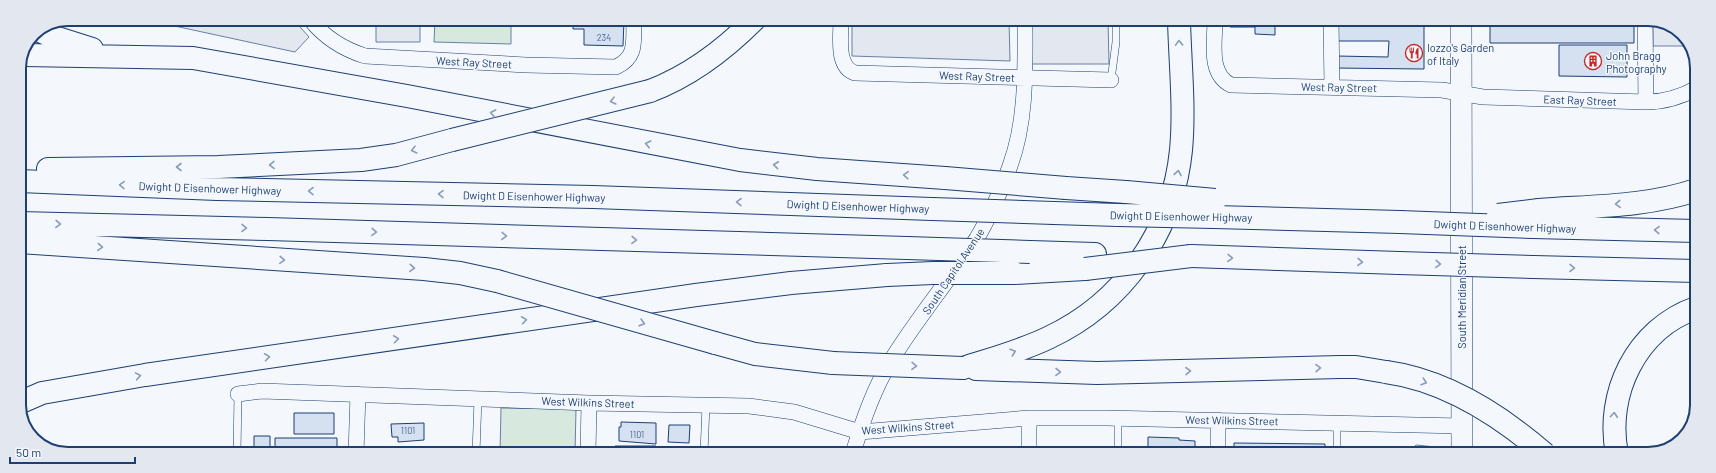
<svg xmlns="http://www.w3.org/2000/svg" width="1716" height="473" font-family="Barlow,sans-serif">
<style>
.green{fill:#d7e8df;stroke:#687fa3}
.parking{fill:#e3e8f0;stroke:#687fa3}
.building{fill:#d5e0f0;stroke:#1d3f73}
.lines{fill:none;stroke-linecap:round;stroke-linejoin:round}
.service-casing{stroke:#1d3f73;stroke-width:8}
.minor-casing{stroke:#1d3f73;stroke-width:16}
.secondary-casing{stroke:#1d3f73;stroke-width:22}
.motorway-casing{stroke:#1d3f73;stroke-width:24}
.service{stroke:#f4f7fb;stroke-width:7}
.minor{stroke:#f4f7fb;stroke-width:15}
.secondary{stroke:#f4f7fb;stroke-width:21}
.motorway{stroke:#f4f7fb;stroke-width:22}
.motorway-bridge-casing{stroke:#1d3f73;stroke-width:24;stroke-linecap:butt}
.motorway-bridge{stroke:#f4f7fb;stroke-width:22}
.oneway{stroke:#889bb7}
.labels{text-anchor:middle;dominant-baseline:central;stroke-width:3;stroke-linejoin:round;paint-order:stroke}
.number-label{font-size:9px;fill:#4b6792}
.poi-label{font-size:11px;fill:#1d3f73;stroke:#f4f7fb;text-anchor:start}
.street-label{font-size:11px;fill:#1d3f73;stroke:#f4f7fb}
.rim{fill:none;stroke:#1d3f73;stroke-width:2}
</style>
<rect width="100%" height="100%" fill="#f4f7fb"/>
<path class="green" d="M 435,19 L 511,19 L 511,44 L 434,42 Z
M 501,408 L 576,409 L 575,453 L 500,453 Z"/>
<path class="parking" d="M 142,19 L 293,19 L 309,37 L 295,52 Z
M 376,19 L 420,19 L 420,42 L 376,42 Z
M 852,20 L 1009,20 L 1010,61 L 852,56 Z
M 1031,20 L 1108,20 L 1109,64 L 1032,64 Z
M 1653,21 L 1660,21 L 1685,36 L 1688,46 L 1653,46 Z
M 1416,445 L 1436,447 L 1437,454 L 1406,454 Z"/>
<path class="building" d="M 347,19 L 369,19 L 369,22 L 347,22 Z
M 573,20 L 624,20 L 623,46 L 584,45 L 584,29 L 573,29 Z
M 1230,20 L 1283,20 L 1275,21 L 1275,35 L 1255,34 L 1255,27 L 1230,27 Z
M 1367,20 L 1424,20 L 1424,69 L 1335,68 L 1336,56 L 1388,57 L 1389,41 L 1334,41 L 1334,22 L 1367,23 Z
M 1490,20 L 1634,22 L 1634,43 L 1490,43 Z
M 1559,45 L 1627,45 L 1627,77 L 1559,76 Z
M 294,413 L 334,413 L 334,434 L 294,434 Z
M 621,422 L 656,423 L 656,444 L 619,441 L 619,427 L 621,427 Z
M 424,423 L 424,440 L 398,442 L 398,437 L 392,437 L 391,424 Z
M 669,425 L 690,425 L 689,443 L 668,442 Z
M 254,436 L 270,436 L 270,453 L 254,453 Z
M 1148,437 L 1179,438 L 1179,440 L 1195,441 L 1195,454 L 1148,453 Z
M 275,438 L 337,438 L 337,453 L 275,453 Z
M 1234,443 L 1325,444 L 1325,454 L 1234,454 Z
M 615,446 L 656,446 L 656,453 L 615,453 Z
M 756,449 L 792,449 L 792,453 L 756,453 Z
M 1345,453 L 1406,453 L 1406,454 L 1345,454 Z"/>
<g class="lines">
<g class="service-casing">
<path id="service" d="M 1111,80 L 1116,42 L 1116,20
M 1337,423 L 1337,454
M 237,453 L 238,394
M 476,453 L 478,399
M 704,453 L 706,405
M 1118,453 L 1118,418"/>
</g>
<g class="minor-casing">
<path id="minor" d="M 310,19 C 324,37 343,49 365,56 L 526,65 L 616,67 C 638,57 633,40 634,20
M 841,20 C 841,37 836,67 855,73 L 1111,80
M 1215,20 C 1215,42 1208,74 1231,85 L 1442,90 L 1483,97 L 1646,102 C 1664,102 1681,97 1697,88
M 1331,20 L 1332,87
M 1645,21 L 1646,102
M 238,394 L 262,391 L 589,403 L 749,406 L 794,412 L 860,432 L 1029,418 L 1106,418 L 1462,426
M 1029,418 L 1029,453
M 1218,420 L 1218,454
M 356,453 L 358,394
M 588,453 L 589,403
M 853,453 C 863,420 874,388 892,359 C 918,317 950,279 977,238 C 988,220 1003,186 1010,166 C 1027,120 1025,69 1025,20"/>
</g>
<g class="secondary-casing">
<path id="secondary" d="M 1461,20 L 1462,454"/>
</g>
<g class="motorway-casing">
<path id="motorway" d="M 40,31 L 51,36 L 92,49
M 24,55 L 193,58 L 407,96 L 740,160 L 817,169 L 945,178
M 650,91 C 690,76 724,50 754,20
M 48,169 L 218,167 L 361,160 L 396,155 L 452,140
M 19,181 L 217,189 L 593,197 L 932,209
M 1066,188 L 1126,192
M 1539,210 C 1591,206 1646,207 1696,190
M 1054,213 L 1118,215
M 1214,217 L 1400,222
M 19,223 L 268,229 L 907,248
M 1533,227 L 1696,231
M 19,242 L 424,269 L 460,273 L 497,281
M 1030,252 L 1095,254
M 1191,256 L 1399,263
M 1533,267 L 1696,271
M 1014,273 L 1085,269
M 715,343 L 755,354 L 833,363
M 963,368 C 991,359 1021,351 1048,338 C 1123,303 1173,232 1181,150 C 1185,107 1180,63 1179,20
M 976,369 L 1097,373 L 1340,367 L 1356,367 L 1386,372
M 19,403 L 42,393 L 145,375 L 696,295 L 791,283 L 887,275
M 1617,454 C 1605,394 1636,329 1696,308"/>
</g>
<use href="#service" class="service"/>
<use href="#minor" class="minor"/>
<use href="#secondary" class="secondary"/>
<use href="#motorway" class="motorway"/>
<g class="motorway-bridge-casing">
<path id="motorway-bridge" d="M 452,140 L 650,91
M 945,178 L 1066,188
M 1126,192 L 1215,200
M 932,209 L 1054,213
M 1118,215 L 1214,217
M 1498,215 L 1539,210
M 1400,222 L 1533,227
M 907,248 L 1030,252
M 1399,263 L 1533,267
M 1085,269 L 1191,256
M 887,275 L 933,273 L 1014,273
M 497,281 L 715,343
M 833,363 L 963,368
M 1386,372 C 1445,380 1501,416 1545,454"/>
</g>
<use href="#motorway-bridge" class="motorway-bridge"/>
</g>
<defs><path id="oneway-chevron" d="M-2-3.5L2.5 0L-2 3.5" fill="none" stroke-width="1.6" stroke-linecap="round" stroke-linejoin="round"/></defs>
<g class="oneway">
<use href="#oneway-chevron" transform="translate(1179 43) rotate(-92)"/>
<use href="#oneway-chevron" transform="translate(613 101) rotate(166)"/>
<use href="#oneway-chevron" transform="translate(493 113) rotate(-169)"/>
<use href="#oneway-chevron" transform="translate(648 144) rotate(-168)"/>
<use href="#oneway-chevron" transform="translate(414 150) rotate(166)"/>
<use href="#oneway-chevron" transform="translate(272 165) rotate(178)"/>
<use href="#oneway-chevron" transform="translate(776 165) rotate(-174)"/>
<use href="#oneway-chevron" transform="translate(179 167) rotate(180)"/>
<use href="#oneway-chevron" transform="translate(1178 173) rotate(-80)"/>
<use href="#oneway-chevron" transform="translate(906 175) rotate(-176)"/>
<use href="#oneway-chevron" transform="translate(122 185) rotate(-178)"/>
<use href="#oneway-chevron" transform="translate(311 191) rotate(-179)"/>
<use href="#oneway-chevron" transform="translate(441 194) rotate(-179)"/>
<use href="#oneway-chevron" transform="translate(739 202) rotate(-178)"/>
<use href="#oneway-chevron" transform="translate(1618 204) rotate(176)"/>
<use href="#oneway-chevron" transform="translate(58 224) rotate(2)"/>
<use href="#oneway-chevron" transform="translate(244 228) rotate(1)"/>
<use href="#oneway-chevron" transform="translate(1657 230) rotate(-178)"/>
<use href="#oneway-chevron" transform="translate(374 232) rotate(2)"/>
<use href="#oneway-chevron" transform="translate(504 236) rotate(2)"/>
<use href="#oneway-chevron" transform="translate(634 240) rotate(2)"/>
<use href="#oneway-chevron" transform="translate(100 247) rotate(3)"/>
<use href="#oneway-chevron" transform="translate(1230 258) rotate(2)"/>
<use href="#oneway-chevron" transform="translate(282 260) rotate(3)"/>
<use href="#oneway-chevron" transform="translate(1360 262) rotate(2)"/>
<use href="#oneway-chevron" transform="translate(1438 264) rotate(2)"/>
<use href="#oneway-chevron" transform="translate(412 268) rotate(4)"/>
<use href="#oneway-chevron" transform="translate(1572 268) rotate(1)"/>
<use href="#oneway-chevron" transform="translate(524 320) rotate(-8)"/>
<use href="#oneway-chevron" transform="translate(642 323) rotate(16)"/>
<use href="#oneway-chevron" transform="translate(396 339) rotate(-8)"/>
<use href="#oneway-chevron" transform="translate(1013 352) rotate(-19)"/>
<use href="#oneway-chevron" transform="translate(267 357) rotate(-8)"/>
<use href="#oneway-chevron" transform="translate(914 366) rotate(2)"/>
<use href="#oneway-chevron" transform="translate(1318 368) rotate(-1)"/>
<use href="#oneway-chevron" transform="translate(1188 371) rotate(-1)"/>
<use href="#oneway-chevron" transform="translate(1058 372) rotate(1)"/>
<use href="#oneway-chevron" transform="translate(138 376) rotate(-10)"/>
<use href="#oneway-chevron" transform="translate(1424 382) rotate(19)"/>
<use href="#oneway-chevron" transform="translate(1614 415) rotate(-85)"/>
</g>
<defs>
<g id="restaurant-ring" transform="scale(0.9)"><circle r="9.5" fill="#f4f7fb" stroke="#c62828" stroke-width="1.5"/><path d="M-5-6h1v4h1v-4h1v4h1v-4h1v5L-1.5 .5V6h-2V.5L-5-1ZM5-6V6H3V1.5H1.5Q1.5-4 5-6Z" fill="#c62828"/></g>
<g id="building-ring" transform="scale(0.9)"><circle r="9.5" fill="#f4f7fb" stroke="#c62828" stroke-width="1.5"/><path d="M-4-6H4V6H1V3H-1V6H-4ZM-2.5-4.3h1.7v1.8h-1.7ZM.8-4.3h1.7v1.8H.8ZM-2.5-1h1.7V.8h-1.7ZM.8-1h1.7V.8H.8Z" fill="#c62828"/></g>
</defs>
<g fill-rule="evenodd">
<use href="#restaurant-ring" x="1414" y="53"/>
<use href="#building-ring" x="1593" y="61"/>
</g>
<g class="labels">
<g class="number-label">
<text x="604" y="37">234</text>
<text x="408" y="430">1101</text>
<text x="637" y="434">1101</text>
</g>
<g class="poi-label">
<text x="1427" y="47">Iozzo's Garden<tspan x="1427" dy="13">of Italy</tspan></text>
<text x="1606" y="55">John Bragg<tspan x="1606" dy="13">Photography</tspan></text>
</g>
<g class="street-label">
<text transform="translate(474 62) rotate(3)">West Ray Street</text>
<text transform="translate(977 76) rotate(2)">West Ray Street</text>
<text transform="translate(1339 87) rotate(1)">West Ray Street</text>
<text transform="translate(1580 100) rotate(2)">East Ray Street</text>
<text transform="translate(210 188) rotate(2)">Dwight D Eisenhower Highway</text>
<text transform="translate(534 196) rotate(1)">Dwight D Eisenhower Highway</text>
<text transform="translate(858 206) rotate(2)">Dwight D Eisenhower Highway</text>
<text transform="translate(1181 216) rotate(1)">Dwight D Eisenhower Highway</text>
<text transform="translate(1505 226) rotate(2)">Dwight D Eisenhower Highway</text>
<text transform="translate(953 271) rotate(-56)">South Capitol Avenue</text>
<text transform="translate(1461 297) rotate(-90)">South Meridian Street</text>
<text transform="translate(588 402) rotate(2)">West Wilkins Street</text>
<text transform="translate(1232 420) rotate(1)">West Wilkins Street</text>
<text transform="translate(908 427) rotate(-4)">West Wilkins Street</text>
</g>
</g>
<path d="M0 0H1716V473H0ZM68 26H1648A42 42 0 0 1 1690 68V405A42 42 0 0 1 1648 447H68A42 42 0 0 1 26 405V68A42 42 0 0 1 68 26Z" fill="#e3e8f0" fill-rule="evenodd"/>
<path class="rim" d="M68 26H1648A42 42 0 0 1 1690 68V405A42 42 0 0 1 1648 447H68A42 42 0 0 1 26 405V68A42 42 0 0 1 68 26Z"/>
<path d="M10 457v6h125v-6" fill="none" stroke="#1d3f73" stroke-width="2"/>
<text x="16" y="457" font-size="12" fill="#1d3f73" stroke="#f4f7fb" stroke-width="3" paint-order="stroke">50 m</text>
</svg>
